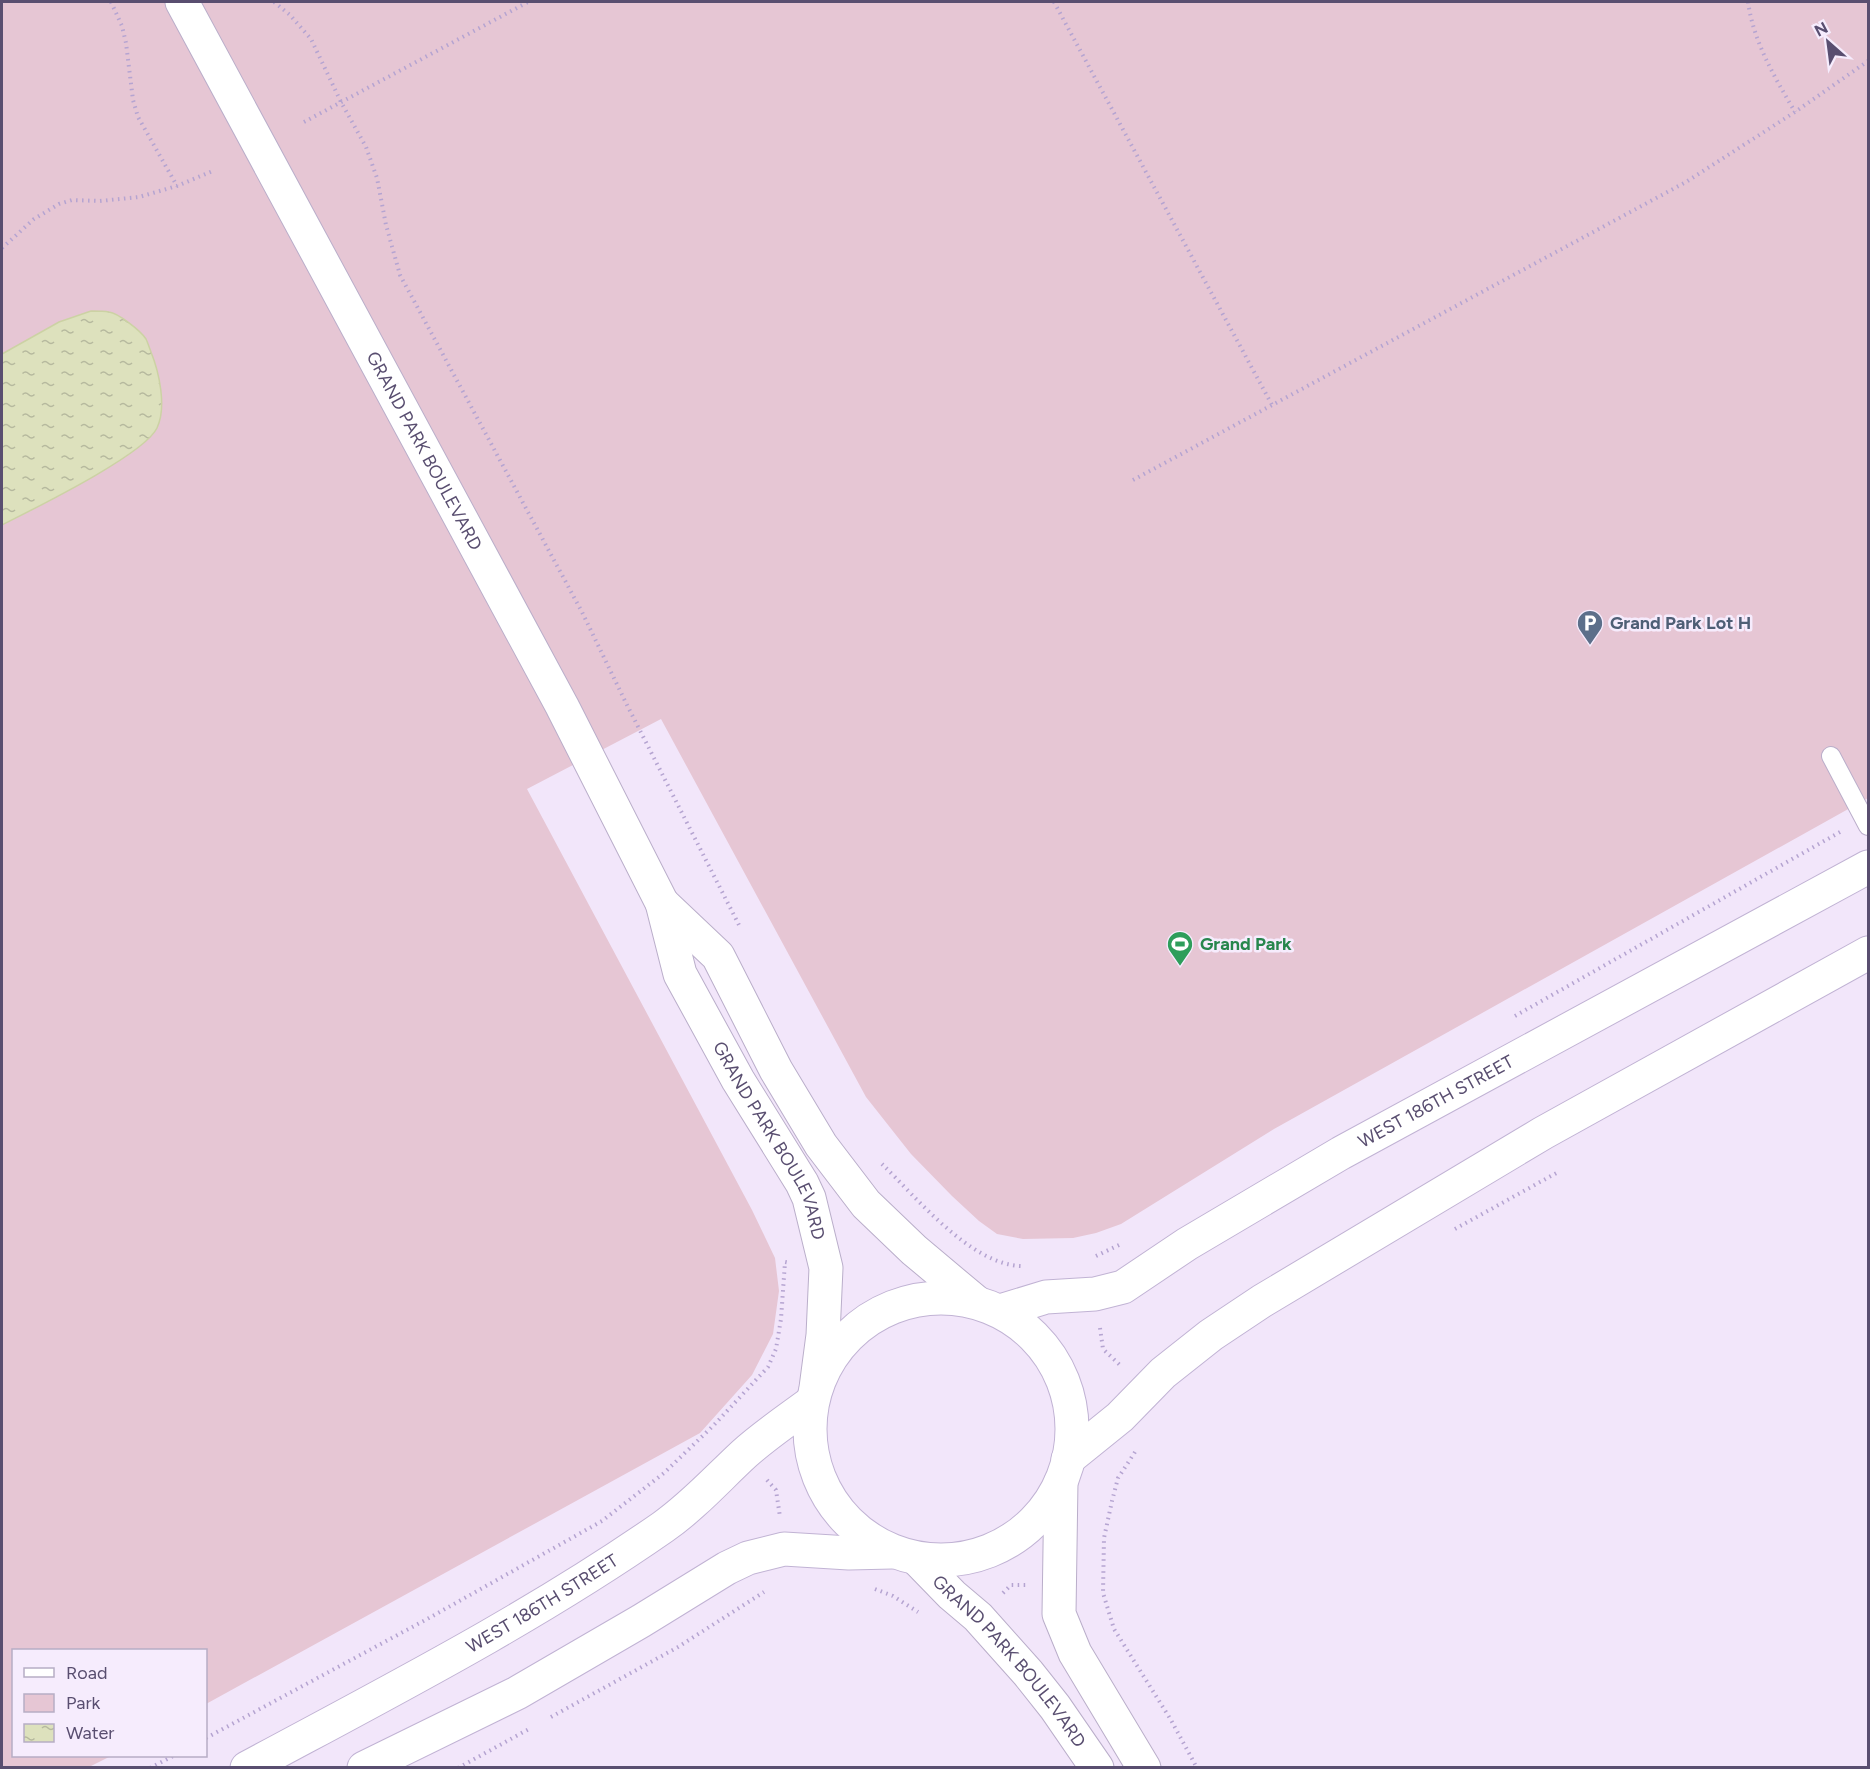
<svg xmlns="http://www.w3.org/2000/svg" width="1870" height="1769" font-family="Figtree,sans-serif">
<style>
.green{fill:#e6c6d4}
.water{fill:url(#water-ripples);stroke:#ccd2a4;stroke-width:1.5}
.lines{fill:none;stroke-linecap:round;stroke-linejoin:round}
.lane-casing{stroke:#baaeca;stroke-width:20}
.street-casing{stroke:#baaeca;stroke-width:35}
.secondary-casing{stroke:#c1b3d4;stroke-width:35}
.path{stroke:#b5a4d1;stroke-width:4;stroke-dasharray:1.5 4.5;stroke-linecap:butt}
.lane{stroke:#fff;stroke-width:18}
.street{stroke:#fff;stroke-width:33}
.secondary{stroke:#fff;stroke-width:33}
.labels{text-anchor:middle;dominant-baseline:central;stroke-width:5;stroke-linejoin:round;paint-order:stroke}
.street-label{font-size:18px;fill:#594e70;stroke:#f6ecfd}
.service-label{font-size:18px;font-weight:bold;fill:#4e5e75;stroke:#f6ecfd;text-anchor:start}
.leisure-label{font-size:18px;font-weight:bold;fill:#27864d;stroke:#f6ecfd;text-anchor:start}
</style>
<defs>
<pattern id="water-ripples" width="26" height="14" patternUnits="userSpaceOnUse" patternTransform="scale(1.5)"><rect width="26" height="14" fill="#dde1bd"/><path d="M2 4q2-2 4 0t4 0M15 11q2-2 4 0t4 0" fill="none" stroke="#b6b99e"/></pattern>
</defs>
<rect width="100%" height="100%" fill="#f2e6fa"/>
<path class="green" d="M 2,2 L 1868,2 L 1868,798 L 1274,1129 L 1121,1224 L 1096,1233 L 1073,1238 L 1023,1239 L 997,1234 L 979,1221 L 952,1196 L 911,1154 L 866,1097 L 661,719 L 527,789 L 752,1210 L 775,1258 L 779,1291 L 773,1334 L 752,1375 L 700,1433 L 206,1704 L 206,1650 L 14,1650 L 14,1756 L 111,1756 L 89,1767 L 2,1768 Z"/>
<path class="water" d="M 91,311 C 97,311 104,311 109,312 C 118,313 141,331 146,339 C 148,343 149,347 151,352 C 159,372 167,407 157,428 C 144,455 33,509 2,525 L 2,354 L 59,322 Z"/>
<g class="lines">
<g class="lane-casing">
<path id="lane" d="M 1831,756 L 1868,826"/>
</g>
<g class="street-casing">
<g id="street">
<path id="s1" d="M 182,2 L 562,706 L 662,903 L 680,974 L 738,1080 L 802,1183 L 809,1198 L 826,1268 L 823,1335 L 816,1388"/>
<path d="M 662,903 L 718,956 L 776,1070 L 821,1145 L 866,1204 L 914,1250 L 976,1302"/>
<path d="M 1061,1482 L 1059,1614 L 1075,1653 L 1144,1768"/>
<path id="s2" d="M 917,1559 L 952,1595 L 978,1617 L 1028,1673 L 1055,1707 L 1097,1768"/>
</g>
</g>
<g class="secondary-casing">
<g id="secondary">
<circle cx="941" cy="1429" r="131"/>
<path id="s3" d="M 1000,1311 L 1046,1297 L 1095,1294 L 1123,1287 L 1187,1244 L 1341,1153 L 1868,867"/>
<path d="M 1068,1459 L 1120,1417 L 1163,1373 L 1211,1335 L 1262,1301 L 1543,1133 L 1868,953"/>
<path id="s4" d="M 247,1768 C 388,1692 531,1619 663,1527 C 693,1506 717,1479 744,1454 C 765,1435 789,1419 812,1402"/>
<path d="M 364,1768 L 517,1693 L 641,1621 L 727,1568 L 748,1558 L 784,1549 L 849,1553 L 892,1552"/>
</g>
</g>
<path class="path" d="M 111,2 L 122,26 L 126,43 L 133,100 L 138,117 L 177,186
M 274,2 L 290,15 L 311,39 L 341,102 L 366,147 L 377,178 L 386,225 L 400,275 L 582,612 L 626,703 L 740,927
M 1054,2 L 1272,405
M 1748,2 C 1754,43 1774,76 1795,112
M 304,122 L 528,2
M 2,248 L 34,219 L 59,204 L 72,200 L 100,201 L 139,197 L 177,186 L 215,170
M 1133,480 L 1686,182 L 1795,112 L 1868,61
M 1515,1016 L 1840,832
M 882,1164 C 917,1198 970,1264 1021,1266
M 1455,1229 L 1560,1171
M 1096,1256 L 1119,1245
M 1100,1328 L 1103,1349 L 1122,1367
M 1135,1452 L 1118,1478 L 1112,1501 L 1104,1538 L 1103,1593 L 1114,1629 L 1171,1720 L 1197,1768
M 767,1480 L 776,1490 L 780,1517
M 875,1589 L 893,1596 L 918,1612
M 1003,1593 L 1011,1585 L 1026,1585
M 551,1717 L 678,1647 L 764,1592
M 206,1738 L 429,1618 L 602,1521 L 664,1473 L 714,1425 L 768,1367 L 776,1349 L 781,1319 L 785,1262 L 790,1263
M 150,1768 L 173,1756
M 458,1768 L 529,1729"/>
<use href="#lane" class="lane"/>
<use href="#street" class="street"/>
<use href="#secondary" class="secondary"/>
</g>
<defs>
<g id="parking-pin" transform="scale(1.35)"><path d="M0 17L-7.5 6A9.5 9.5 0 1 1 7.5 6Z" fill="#5c6f8a" stroke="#f6ecfd"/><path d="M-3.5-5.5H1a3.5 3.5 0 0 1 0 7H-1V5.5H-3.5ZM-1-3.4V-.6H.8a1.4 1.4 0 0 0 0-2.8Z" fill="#fff"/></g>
<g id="stadium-pin" transform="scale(1.35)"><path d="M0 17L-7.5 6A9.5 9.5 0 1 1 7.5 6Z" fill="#2e9e5b" stroke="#f6ecfd"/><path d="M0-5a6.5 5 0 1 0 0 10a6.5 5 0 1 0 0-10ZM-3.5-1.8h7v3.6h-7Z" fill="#fff"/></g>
</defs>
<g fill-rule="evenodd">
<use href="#parking-pin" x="1590" y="623"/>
<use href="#stadium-pin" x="1180" y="944"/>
</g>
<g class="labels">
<g class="street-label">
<text stroke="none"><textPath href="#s1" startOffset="510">GRAND PARK BOULEVARD</textPath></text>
<text stroke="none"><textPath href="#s3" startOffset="490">WEST 186TH STREET</textPath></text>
<text stroke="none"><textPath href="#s1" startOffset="1284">GRAND PARK BOULEVARD</textPath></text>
<text stroke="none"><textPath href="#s4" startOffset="338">WEST 186TH STREET</textPath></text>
<text stroke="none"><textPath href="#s2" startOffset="138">GRAND PARK BOULEVARD</textPath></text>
</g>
<g class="service-label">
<text x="1610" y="623">Grand Park Lot H</text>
</g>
<g class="leisure-label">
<text x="1200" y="944">Grand Park</text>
</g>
</g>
<rect width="1870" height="1769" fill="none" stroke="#594e70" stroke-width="6"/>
<rect x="12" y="1649" width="195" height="108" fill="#f6ecfd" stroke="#b7adc5" stroke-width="1.5"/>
<rect x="24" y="1668" width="30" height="9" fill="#ffffff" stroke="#b7adc5" stroke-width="1.5"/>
<text x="66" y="1679" font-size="18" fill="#594e70">Road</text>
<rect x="24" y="1694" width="30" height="18" fill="#e6c6d4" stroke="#b7adc5" stroke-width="1.5"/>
<text x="66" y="1709" font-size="18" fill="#594e70">Park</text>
<rect x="24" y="1724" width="30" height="18" fill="url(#water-ripples)" stroke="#b7adc5" stroke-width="1.5"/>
<text x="66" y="1739" font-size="18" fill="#594e70">Water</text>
<g transform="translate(1828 42) rotate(332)" stroke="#f6ecfd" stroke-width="4.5" paint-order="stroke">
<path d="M0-4.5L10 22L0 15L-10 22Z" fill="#594e70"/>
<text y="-9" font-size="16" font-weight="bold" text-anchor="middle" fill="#594e70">N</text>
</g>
</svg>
